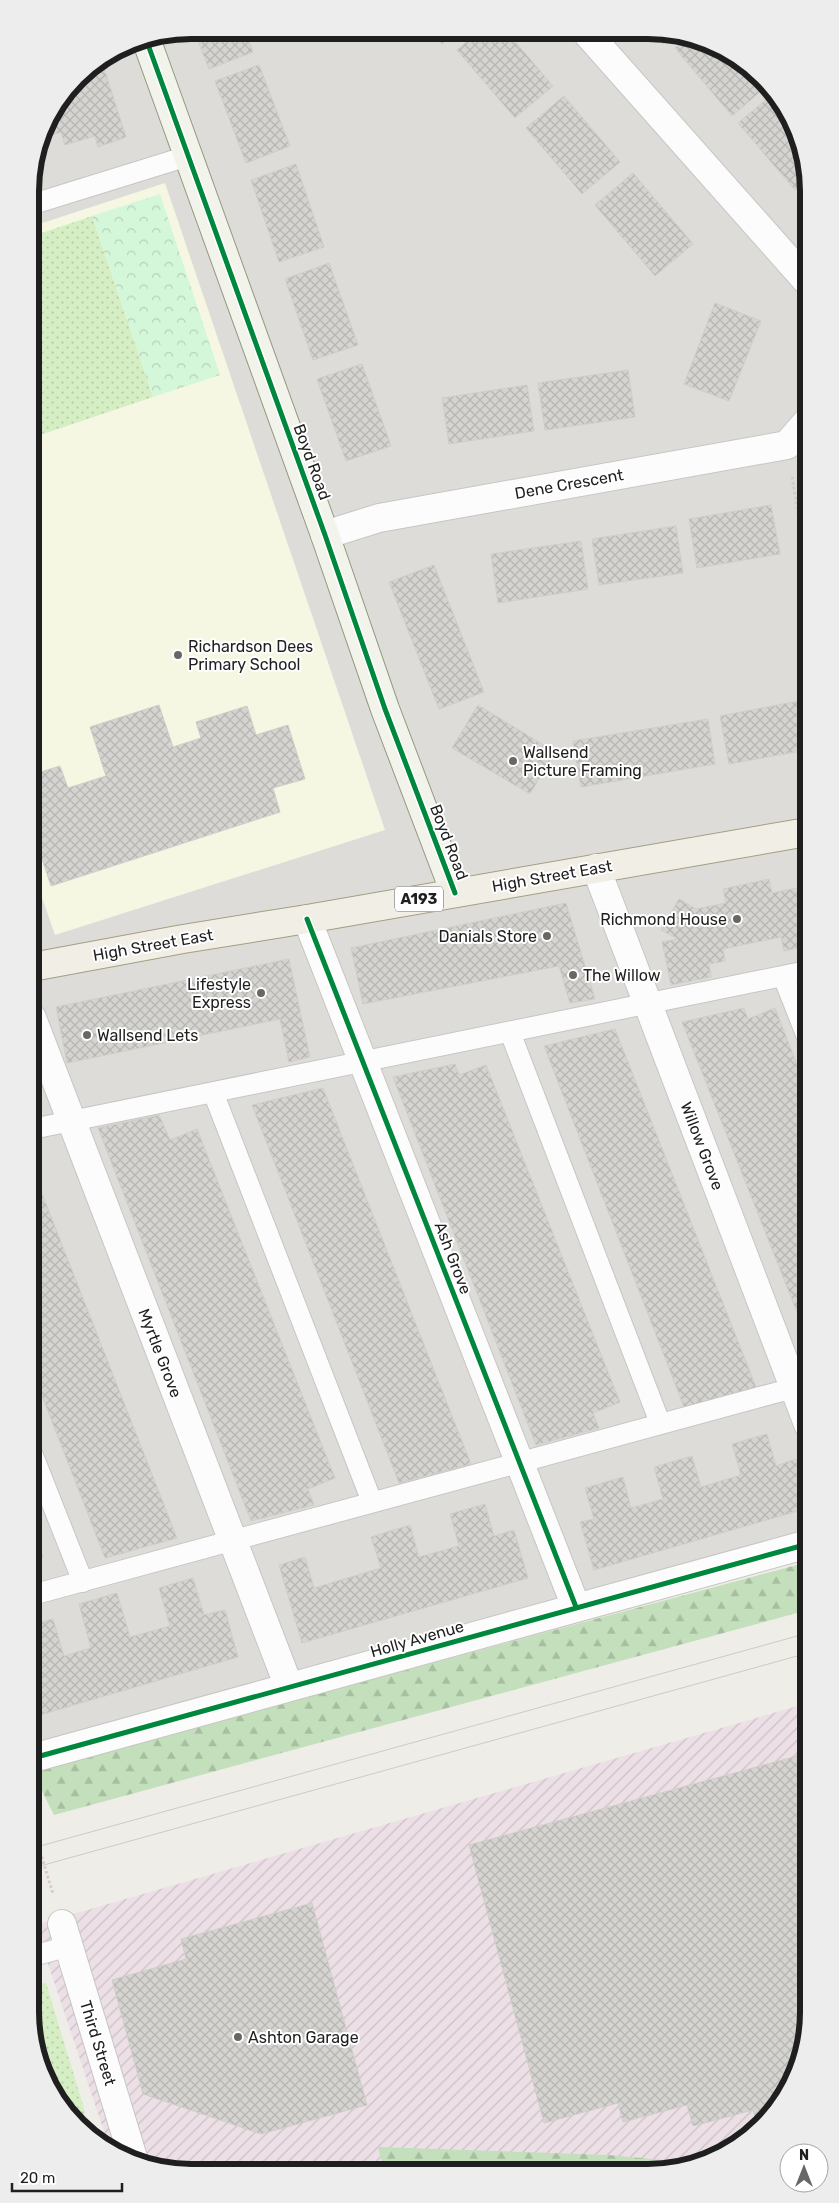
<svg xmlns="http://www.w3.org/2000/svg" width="839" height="2203" font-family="Rubik,sans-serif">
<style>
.residential{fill:#dddcd9}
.industrial{fill:url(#industrial-furrows)}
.education{fill:#f5f7e3}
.grass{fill:url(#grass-dots)}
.forest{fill:url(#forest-firs)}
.park{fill:url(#park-crowns)}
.building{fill:url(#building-cross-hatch);stroke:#d1cec9}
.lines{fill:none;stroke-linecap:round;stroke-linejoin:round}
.lane-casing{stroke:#c6c6c4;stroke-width:22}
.street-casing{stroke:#c6c6c4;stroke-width:30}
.secondary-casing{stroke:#93997e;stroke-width:30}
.primary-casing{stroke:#a49e84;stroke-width:30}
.path{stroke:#d7cbc6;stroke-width:3;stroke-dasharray:2.5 2.5;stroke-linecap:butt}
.lane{stroke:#fcfcfc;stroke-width:20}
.street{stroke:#fcfcfc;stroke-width:28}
.secondary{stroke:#f2f4eb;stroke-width:28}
.primary{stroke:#f1eee5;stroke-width:28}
.tram{stroke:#cbcbca;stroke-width:1}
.cycleway-casing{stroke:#fff;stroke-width:8}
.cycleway{stroke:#00873e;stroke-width:5}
.poi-dot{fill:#676765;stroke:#fff;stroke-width:2}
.labels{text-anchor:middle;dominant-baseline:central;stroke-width:4;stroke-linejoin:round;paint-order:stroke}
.shield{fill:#fff;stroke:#626262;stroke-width:1}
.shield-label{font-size:15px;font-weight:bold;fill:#1f1f1f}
.street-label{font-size:16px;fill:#1f1f1f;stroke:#fff}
.poi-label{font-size:16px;fill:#1f1f1f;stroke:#fff;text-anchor:start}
.rim{fill:none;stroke:#1f1f1f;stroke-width:6}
</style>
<defs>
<pattern id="industrial-furrows" width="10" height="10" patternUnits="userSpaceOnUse" patternTransform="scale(1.25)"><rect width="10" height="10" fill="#ece0e6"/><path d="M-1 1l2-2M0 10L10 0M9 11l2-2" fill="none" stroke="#cac0c5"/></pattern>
<pattern id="grass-dots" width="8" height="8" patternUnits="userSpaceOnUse" patternTransform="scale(1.25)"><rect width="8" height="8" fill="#d5eec4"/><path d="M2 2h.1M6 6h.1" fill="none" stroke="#b6cca8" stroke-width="1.8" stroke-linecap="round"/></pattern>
<pattern id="forest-firs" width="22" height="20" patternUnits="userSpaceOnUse" patternTransform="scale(1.25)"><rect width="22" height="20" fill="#c3dfbb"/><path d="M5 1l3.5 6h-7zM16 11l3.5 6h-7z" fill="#a7bfa0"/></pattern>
<pattern id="park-crowns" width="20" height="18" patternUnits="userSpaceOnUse" patternTransform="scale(1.25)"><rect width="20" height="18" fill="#d4f6d9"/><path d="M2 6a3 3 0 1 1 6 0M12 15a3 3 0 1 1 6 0" fill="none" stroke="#b6d2ba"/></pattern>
<pattern id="building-cross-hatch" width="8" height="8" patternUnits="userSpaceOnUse" patternTransform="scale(1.25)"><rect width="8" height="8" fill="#d6d4d0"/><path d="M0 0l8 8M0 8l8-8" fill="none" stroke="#b7b6b2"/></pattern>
</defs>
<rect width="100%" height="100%" fill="#eeede8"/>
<path class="residential" d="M 191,30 L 680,33 L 728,51 L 762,77 L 788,111 L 806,159 L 808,1552 L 33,1770 L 30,180 L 47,120 L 85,70 L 130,42 Z"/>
<path class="industrial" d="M 808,1703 L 809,2022 L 797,2073 L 769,2118 L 729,2151 L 680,2170 L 160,2170 L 120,2156 L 110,2149 L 35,1925 Z"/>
<path class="education" d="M 165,183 L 385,830 L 55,935 L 31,866 L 30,227 Z"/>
<path class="grass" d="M 92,216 L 153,397 L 31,438 L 30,237 Z
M 46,1983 L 85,2112 L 79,2127 L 51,2092 L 33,2044 L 33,1986 Z"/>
<path class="forest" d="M 808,1562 L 808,1610 L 54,1815 L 33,1773 L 33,1770 Z
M 378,2147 L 608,2155 L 698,2163 L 680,2170 L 384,2170 Z"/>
<path class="park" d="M 160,194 L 220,375 L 153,397 L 92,216 Z"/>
<path class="building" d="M 194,30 L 245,30 L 253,52 L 209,69 Z
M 432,32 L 457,32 L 442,44 Z
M 478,32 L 507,32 L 553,86 L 515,118 L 457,50 Z
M 653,33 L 676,33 L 663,44 Z
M 689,37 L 728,51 L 759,75 L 768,85 L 732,116 L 675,48 Z
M 103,65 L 126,137 L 98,147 L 95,136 L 65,145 L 61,132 L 42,138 L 47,120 L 84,70 Z
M 259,65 L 290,146 L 246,163 L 215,81 Z
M 774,93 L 788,111 L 806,159 L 806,181 L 795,190 L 738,123 Z
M 564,96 L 620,162 L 582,194 L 526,128 Z
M 296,164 L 324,247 L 279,262 L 251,180 Z
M 633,173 L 693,244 L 655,276 L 595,205 Z
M 329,263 L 358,345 L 313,360 L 285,279 Z
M 715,303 L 761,321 L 729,401 L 684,384 Z
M 362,364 L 391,446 L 346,461 L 317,379 Z
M 628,370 L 635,417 L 545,430 L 538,383 Z
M 527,385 L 534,431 L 449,444 L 442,398 Z
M 771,505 L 780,554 L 697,568 L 689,519 Z
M 676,526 L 683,573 L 599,585 L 592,539 Z
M 581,541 L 588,589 L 498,603 L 491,554 Z
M 434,565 L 484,692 L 439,709 L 389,582 Z
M 804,700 L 807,715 L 807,750 L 729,764 L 720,716 Z
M 159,705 L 173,747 L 201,738 L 196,722 L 247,706 L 256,735 L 288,725 L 305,779 L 273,788 L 280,812 L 51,886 L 31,826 L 31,775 L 60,766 L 68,788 L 106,776 L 90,727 Z
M 478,705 L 555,752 L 530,794 L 452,748 Z
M 708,719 L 715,764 L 581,787 L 573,741 Z
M 806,875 L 807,946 L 784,951 L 781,937 L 723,949 L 725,961 L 709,964 L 711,977 L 671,985 L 662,942 L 678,939 L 661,930 L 679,899 L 696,909 L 726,903 L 723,889 L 769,879 L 772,893 L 797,888 Z
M 566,903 L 595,999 L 570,1003 L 559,966 L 363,1004 L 351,948 Z
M 289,959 L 310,1057 L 289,1062 L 280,1019 L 67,1063 L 56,1007 Z
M 744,1008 L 748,1019 L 775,1008 L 807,1090 L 808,1340 L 682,1022 Z
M 615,1029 L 756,1387 L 684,1407 L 544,1046 Z
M 455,1064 L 459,1075 L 486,1065 L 620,1402 L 593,1413 L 599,1428 L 536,1445 L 393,1077 Z
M 323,1088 L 471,1464 L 399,1483 L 252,1105 Z
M 159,1115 L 170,1140 L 197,1129 L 335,1478 L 308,1489 L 314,1505 L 251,1521 L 98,1128 Z
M 32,1168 L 177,1538 L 105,1558 L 32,1370 Z
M 767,1434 L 776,1466 L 796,1459 L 808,1500 L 808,1508 L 594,1570 L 580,1522 L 594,1519 L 585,1488 L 623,1477 L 631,1508 L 663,1499 L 654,1467 L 692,1456 L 701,1487 L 741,1475 L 732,1444 Z
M 485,1504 L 494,1536 L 514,1530 L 528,1578 L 302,1643 L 279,1565 L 305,1557 L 314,1588 L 381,1568 L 371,1537 L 410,1525 L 419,1557 L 459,1546 L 450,1514 Z
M 32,1531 L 43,1557 L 32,1561 Z
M 193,1578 L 204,1615 L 225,1610 L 238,1657 L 33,1717 L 33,1611 L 37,1623 L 53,1619 L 64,1656 L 91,1648 L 79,1604 L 117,1593 L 130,1637 L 170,1626 L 159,1588 Z
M 808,1753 L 809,2022 L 797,2073 L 769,2118 L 758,2127 L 753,2110 L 693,2126 L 687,2105 L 623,2122 L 618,2103 L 544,2123 L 469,1845 Z
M 312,1903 L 367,2105 L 261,2134 L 143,2094 L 112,1980 L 186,1959 L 181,1939 Z"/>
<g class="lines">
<g class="lane-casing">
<path id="lane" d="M 30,205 L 188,156
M 783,976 L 807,1037
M 510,1032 L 660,1423
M 213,1092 L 372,1502
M 32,1129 L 807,971
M 32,1453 L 83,1582
M 32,1595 L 808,1384
M 33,1956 L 69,1946"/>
</g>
<g class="street-casing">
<path id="street" d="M 587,33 L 806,280
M 325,535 L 379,518 L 787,445 L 806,423
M 596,868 L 808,1424
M 307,919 L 576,1607
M 32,1018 L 289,1687
M 33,1758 L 808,1544
M 62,1924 L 134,2161"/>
</g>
<g class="secondary-casing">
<path id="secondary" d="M 146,39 L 325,535 L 385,709 L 455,893"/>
</g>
<g class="primary-casing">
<path id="primary" d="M 32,967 L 183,939 L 307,919 L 807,832"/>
</g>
<path class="path" d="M 792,477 L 806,561
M 33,1828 L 53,1894"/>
<use href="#lane" class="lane"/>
<use href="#street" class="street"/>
<use href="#secondary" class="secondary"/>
<use href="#primary" class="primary"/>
<path class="tram" d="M 33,1848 L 808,1633
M 33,1868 L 808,1653"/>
<g class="cycleway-casing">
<path id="cycleway" d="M 146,39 L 325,535 L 385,709 L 455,893
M 307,919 L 576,1607
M 33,1758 L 808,1544"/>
</g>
<use href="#cycleway" class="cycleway"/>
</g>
<g class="poi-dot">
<circle cx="178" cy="655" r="5"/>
<circle cx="513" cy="761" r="5"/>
<circle cx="737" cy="919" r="5"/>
<circle cx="547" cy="936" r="5"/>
<circle cx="573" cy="975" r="5"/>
<circle cx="261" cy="993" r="5"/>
<circle cx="87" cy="1035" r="5"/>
<circle cx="238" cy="2037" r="5"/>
</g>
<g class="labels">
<rect class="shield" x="395" y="886.5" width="48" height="25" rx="4"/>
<g class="shield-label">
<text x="419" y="899">A193</text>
</g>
<g class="street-label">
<text transform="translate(312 462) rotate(70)">Boyd Road</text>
<text transform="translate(569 484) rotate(-10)">Dene Crescent</text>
<text transform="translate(449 842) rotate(69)">Boyd Road</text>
<text transform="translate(552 876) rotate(-10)">High Street East</text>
<text transform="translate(153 945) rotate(-10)">High Street East</text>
<text transform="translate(702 1146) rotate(69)">Willow Grove</text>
<text transform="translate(453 1258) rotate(69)">Ash Grove</text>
<text transform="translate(160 1353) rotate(69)">Myrtle Grove</text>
<text transform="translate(417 1639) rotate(-16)">Holly Avenue</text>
<text transform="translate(98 2043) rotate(73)">Third Street</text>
</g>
<g class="poi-label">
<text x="188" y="646">Richardson Dees<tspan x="188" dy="18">Primary School</tspan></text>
<text x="523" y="752">Wallsend<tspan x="523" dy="18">Picture Framing</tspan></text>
<text x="727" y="919" text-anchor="end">Richmond House</text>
<text x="537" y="936" text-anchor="end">Danials Store</text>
<text x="583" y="975">The Willow</text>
<text x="251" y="984" text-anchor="end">Lifestyle<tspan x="251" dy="18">Express</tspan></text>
<text x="97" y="1035">Wallsend Lets</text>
<text x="248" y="2037">Ashton Garage</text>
</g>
</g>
<path d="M0 0H839V2203H0ZM191 39H648A152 152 0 0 1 800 191V2012A152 152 0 0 1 648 2164H191A152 152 0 0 1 39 2012V191A152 152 0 0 1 191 39Z" fill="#ededed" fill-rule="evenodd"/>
<path class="rim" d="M191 39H648A152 152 0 0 1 800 191V2012A152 152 0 0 1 648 2164H191A152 152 0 0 1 39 2012V191A152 152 0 0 1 191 39Z"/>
<g transform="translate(804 2168)"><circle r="24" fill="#ffffff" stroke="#a5a5a5"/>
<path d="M0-4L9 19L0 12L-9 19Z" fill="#676765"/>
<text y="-8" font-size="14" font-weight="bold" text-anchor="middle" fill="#1f1f1f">N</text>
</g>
<path d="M12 2183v8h110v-8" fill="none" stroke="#1f1f1f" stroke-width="2.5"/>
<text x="20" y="2183" font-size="15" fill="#1f1f1f" stroke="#ffffff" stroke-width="4" paint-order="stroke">20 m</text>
</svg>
